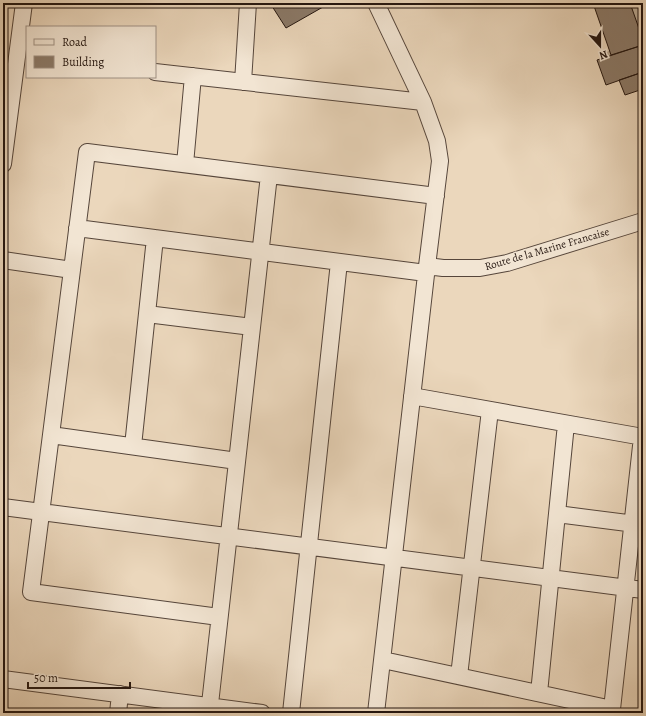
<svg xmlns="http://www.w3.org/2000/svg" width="646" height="716" font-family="Alegreya,serif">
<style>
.shadow{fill:#0003}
.building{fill:#8b7a69;stroke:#241610}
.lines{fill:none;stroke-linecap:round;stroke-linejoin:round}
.minor-casing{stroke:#56463b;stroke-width:18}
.minor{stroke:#f2e5d3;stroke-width:16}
.labels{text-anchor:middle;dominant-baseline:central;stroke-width:3;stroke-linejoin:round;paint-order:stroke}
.street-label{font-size:11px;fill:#241610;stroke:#f2e5d3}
</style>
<rect width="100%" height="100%" fill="#ebd7bc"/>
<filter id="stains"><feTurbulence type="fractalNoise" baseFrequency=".005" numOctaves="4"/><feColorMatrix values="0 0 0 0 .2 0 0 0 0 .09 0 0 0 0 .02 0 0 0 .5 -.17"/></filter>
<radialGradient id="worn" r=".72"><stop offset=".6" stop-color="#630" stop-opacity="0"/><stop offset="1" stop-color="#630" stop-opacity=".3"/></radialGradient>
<path class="shadow" d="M 594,3 L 642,3 L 643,6 L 643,88 L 620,79 L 598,60 L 608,51 L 610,50 Z"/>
<path class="building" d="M 270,3 L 330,3 L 286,28 Z
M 593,3 L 630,3 L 643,40 L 643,45 L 611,55 Z
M 643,45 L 643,72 L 606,85 L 597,60 Z
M 643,72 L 643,89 L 625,95 L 619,80 Z"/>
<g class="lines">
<g class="minor-casing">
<path id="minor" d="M 376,3 L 423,102 L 437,141 L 440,161 L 427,266 L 376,713
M 155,72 L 423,102
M 243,82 L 248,3
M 3,164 L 24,3
M 185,164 L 193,76
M 77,228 L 426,273
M 3,260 L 72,270
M 427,266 L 443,268 L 480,268 L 507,263 L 643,221
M 147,314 L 252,327
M 412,396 L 643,437
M 51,435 L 237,461
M 133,446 L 155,238
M 3,507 L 643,590
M 557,514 L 643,525
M 219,617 L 31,592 L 87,152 L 436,196
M 383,660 L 612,709 L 642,437
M 459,676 L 490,410
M 3,679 L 262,713
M 539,693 L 566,424
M 118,713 L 120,694
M 209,713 L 269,175
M 291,713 L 339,262"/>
</g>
<use href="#minor" class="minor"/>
</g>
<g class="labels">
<g class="street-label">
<text transform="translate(547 249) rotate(-16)">Route de la Marine Francaise</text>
</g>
</g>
<rect width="646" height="716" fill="none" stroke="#ebd7bc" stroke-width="16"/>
<rect x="4" y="4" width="638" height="708" fill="none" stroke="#241610" stroke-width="2"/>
<rect x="8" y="8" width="630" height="700" fill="none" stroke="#241610"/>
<rect x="26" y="26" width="130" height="52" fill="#f2e5d3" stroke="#a09285"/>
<rect x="34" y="39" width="20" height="6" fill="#f2e5d3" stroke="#a09285"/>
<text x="62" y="46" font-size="12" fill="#241610">Road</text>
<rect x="34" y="56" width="20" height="12" fill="#8b7a69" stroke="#a09285"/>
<text x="62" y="66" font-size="12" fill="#241610">Building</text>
<g transform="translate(600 46) rotate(159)" stroke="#f2e5d3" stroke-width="3" paint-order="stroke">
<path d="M0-3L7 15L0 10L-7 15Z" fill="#241610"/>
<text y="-6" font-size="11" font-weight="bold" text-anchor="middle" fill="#241610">N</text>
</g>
<path d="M28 682v6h102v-6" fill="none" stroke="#241610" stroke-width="2"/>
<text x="34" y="682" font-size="12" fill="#241610" stroke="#f2e5d3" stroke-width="3" paint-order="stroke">50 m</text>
<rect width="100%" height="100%" filter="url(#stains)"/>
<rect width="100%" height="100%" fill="url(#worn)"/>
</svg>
